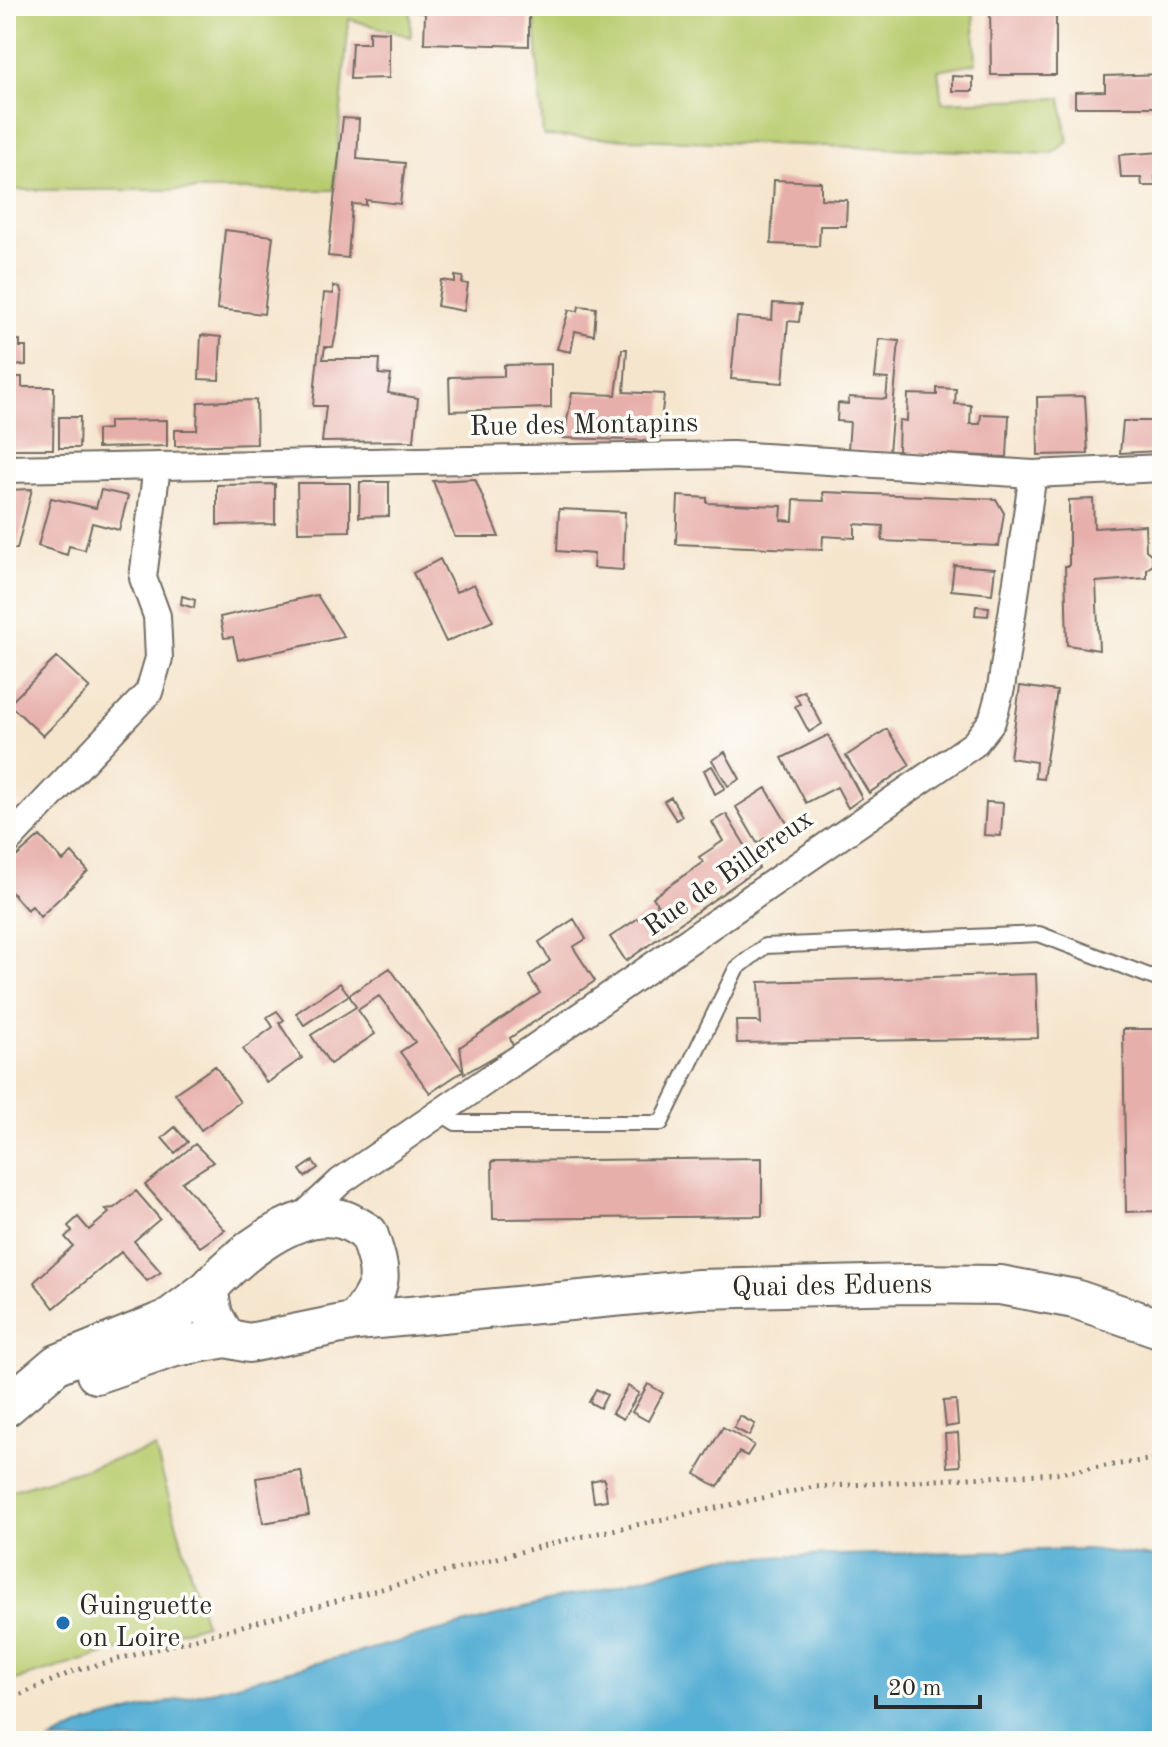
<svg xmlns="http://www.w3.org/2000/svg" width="1168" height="1747" font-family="'Old Standard TT',serif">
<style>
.green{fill:#b9cc70;stroke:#727c4e;stroke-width:2}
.water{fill:#57afd4;stroke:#416d80;stroke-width:2}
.building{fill:#e7afaa}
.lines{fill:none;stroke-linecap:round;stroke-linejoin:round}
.lane-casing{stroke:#726c64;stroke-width:18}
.street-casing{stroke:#726c64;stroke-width:30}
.secondary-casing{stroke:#726c64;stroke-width:42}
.path{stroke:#726c64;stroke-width:5;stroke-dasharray:2 6;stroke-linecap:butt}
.lane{stroke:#fff;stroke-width:14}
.street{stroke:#fff;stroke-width:26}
.secondary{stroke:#fff;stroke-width:38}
.poi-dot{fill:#1f6fb2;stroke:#fdfcf7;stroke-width:3}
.labels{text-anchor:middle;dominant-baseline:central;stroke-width:7;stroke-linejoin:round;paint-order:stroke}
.street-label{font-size:28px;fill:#2b2b2b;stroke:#fdfcf7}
.poi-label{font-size:28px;fill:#2b2b2b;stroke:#fdfcf7;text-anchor:start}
</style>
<rect width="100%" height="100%" fill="#fdfcf7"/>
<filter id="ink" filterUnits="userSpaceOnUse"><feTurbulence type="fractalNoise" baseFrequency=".0125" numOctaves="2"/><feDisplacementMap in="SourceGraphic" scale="16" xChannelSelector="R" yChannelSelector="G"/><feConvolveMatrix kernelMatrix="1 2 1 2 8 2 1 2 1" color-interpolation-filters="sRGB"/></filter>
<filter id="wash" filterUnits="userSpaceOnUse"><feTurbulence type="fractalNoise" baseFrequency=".006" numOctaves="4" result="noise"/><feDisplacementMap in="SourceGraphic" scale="32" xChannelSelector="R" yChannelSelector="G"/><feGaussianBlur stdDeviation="1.8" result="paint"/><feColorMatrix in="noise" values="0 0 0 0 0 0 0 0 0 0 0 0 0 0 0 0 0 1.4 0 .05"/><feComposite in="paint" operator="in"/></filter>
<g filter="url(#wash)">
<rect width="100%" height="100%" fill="#f5e5cd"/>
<path class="green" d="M 6,6 L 410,6 L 411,37 L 349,19 L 334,190 L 6,190 Z
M 534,6 L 973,6 L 976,63 L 938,70 L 942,102 L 1061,98 L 1068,142 L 1051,154 L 543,136 Z
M 155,1448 L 205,1624 L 6,1683 L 6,1492 Z"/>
<path class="water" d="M 1085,1549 L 1162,1558 L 1162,1741 L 50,1741 L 88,1723 L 718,1558 Z"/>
<g id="blocks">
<path class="building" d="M 421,6 L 426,6 L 426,10 L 450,11 L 450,6 L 495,6 L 495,14 L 529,15 L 529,46 L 424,43 L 425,13 L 420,12 Z
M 990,7 L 1056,7 L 1056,75 L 991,75 Z
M 369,31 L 389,32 L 389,78 L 350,79 L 352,43 L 369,43 Z
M 1162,74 L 1162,121 L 1156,107 L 1075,107 L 1075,92 L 1105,91 L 1105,76 Z
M 952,76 L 973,77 L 973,91 L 952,91 Z
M 343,118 L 359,119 L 357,159 L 405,163 L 400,204 L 366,200 L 366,205 L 352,204 L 348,258 L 328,256 Z
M 1162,152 L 1162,177 L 1155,177 L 1156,186 L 1142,186 L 1141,178 L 1121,178 L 1119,155 Z
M 774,180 L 821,182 L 821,199 L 847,200 L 846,226 L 820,226 L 819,246 L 771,244 Z
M 225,230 L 273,236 L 264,314 L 217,309 Z
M 455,276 L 463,277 L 462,283 L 468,284 L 464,311 L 437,306 L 441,280 L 455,282 Z
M 333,286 L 339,287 L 341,295 L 338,325 L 333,347 L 325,347 L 323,359 L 380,359 L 379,374 L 391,375 L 388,393 L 418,398 L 414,441 L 322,442 L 326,406 L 313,406 L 324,293 L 333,294 Z
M 773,303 L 801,305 L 799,322 L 788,321 L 783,383 L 731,379 L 737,317 L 772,320 Z
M 579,306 L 596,308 L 594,335 L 575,331 L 571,352 L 557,349 L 569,310 L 578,311 Z
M 201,335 L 221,337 L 219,380 L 199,379 Z
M 879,339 L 899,341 L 889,452 L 848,450 L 850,422 L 837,421 L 838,403 L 848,404 L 849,397 L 886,399 L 888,379 L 875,378 Z
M 20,340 L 20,347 L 26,347 L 26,365 L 10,366 L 9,341 Z
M 622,349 L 627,349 L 624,392 L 664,394 L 659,441 L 564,438 L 572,393 L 616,395 Z
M 551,364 L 551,408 L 450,411 L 449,377 L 504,376 L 504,365 Z
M 10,377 L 22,377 L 22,387 L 54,387 L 53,449 L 6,449 L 6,384 L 10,384 Z
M 937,388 L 956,389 L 955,404 L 971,405 L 970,424 L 980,424 L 981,414 L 1009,415 L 1007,457 L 898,452 L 899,420 L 907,421 L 908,394 L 937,395 Z
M 1085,396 L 1088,454 L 1038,455 L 1037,397 Z
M 256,400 L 257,444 L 175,446 L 175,430 L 197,430 L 198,402 Z
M 59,417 L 80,417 L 79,448 L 59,448 Z
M 167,420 L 167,446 L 97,448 L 97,430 L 109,429 L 109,421 Z
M 1123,421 L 1161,421 L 1158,451 L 1120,453 Z
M 475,479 L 476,481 L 499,537 L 455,537 L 433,481 Z
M 360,482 L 389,482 L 389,516 L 359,517 Z
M 297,483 L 350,483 L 350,531 L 298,532 Z
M 275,484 L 275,524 L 217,525 L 217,485 Z
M 32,489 L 17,549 L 6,549 L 6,490 Z
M 101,490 L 128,496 L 119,530 L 92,523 L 85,550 L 69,546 L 67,555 L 38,546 L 51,498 L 96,508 Z
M 823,492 L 996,499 L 1004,513 L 999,546 L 882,541 L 883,526 L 855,524 L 855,538 L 823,536 L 822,550 L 676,544 L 678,496 L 707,498 L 707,503 L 782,506 L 781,520 L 793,521 L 794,500 L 824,501 Z
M 1093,499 L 1094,528 L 1145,525 L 1146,550 L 1152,555 L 1153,565 L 1147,569 L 1147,578 L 1096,582 L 1099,650 L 1067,645 L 1065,566 L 1069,566 L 1069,500 Z
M 559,509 L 625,512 L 623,570 L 593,568 L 594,554 L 557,551 Z
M 440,559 L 456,592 L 474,584 L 493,621 L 446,642 L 413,573 Z
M 954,565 L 995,568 L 992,594 L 951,590 Z
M 317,595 L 344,637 L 238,660 L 233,637 L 224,638 L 220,617 Z
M 182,596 L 195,600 L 194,608 L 181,604 Z
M 976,606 L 989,607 L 988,616 L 975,615 Z
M 57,657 L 90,688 L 43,736 L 9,704 Z
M 1020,686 L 1057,691 L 1043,779 L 1035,778 L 1036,762 L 1010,758 Z
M 804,691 L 822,724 L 809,732 L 795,706 L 800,704 L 795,695 Z
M 887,729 L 910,765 L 869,793 L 846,756 Z
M 828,735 L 862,798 L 848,808 L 837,787 L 806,803 L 782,758 Z
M 725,752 L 740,779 L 728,786 L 712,760 Z
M 712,766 L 725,788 L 715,794 L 704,770 Z
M 766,788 L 788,825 L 757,843 L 736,807 Z
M 671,797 L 682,816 L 676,820 L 664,801 Z
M 986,802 L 1003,803 L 1001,836 L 984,835 Z
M 726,814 L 759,868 L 626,961 L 610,937 L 658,905 L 653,897 L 703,862 L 699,857 L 723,841 L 712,822 Z
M 40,836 L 63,861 L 72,853 L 88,871 L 40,917 L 32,906 L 27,910 L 6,886 L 6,866 Z
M 574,919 L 586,939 L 573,947 L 595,981 L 510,1038 L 513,1046 L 464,1074 L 460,1047 L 540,993 L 529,976 L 550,961 L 539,942 Z
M 390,968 L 463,1071 L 430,1093 L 400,1052 L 415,1042 L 379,996 L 358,1010 L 375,1034 L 330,1064 L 311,1035 L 356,1007 L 349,995 Z
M 1036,974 L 1038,1038 L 737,1043 L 736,1021 L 756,1021 L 761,1024 L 759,982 Z
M 340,983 L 349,995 L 304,1025 L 296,1013 Z
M 277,1011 L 284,1020 L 279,1023 L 302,1058 L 267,1083 L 243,1049 L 273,1027 L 267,1017 Z
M 1123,1029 L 1162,1029 L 1162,1211 L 1126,1212 Z
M 215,1066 L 240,1102 L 201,1130 L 175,1093 Z
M 175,1127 L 188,1142 L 175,1153 L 162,1138 Z
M 195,1144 L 213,1162 L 182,1182 L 225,1230 L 200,1247 L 145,1185 Z
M 762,1158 L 762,1216 L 493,1219 L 492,1161 Z
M 313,1161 L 318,1168 L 305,1177 L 300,1170 Z
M 136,1191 L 160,1219 L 134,1241 L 161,1272 L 147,1281 L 121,1252 L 54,1308 L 34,1282 L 73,1246 L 65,1237 L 72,1231 L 68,1226 L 78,1217 L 89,1230 L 109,1213 L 105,1209 L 114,1208 Z
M 648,1384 L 663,1393 L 648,1421 L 632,1412 Z
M 628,1386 L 639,1393 L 623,1419 L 612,1413 Z
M 596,1389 L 607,1395 L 600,1408 L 589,1402 Z
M 956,1400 L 958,1425 L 946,1427 L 943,1401 Z
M 740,1416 L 755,1424 L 749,1436 L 734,1428 Z
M 723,1427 L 754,1445 L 747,1456 L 739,1452 L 718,1487 L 695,1474 Z
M 958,1433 L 960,1466 L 947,1467 L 945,1434 Z
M 301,1471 L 309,1515 L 263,1523 L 256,1478 Z
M 604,1478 L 607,1500 L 594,1502 L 591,1481 Z"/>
</g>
</g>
<g filter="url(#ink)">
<use href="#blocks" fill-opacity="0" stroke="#726c64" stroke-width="2"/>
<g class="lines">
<g class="lane-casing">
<path id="lane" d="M 440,1113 L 456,1123 L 661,1123 L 736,969 L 765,946 L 1039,934 L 1162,981"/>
</g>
<g class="street-casing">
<path id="street" d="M 6,469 L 732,455 L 1033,474 L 1162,468
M 6,843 L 149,692 L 159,658 L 157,616 L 143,578 L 157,466
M 298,1221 L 341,1181 L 974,744 L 992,721 L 1001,688 L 1033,474"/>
</g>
<g class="secondary-casing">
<path id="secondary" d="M 356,1321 C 385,1283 383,1277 368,1233 C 360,1228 350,1221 341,1219 C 295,1207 236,1258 208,1289 L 213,1315 L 226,1338 L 249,1343 L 356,1321 L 699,1289 L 908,1284 L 1000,1285 L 1075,1299 L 1162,1329
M 96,1374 L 175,1347 L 226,1338
M 6,1407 L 57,1364 L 168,1319 L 208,1289"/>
</g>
<path class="path" d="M 6,1701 L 74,1671 L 561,1541 L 814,1487 L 1057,1473 L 1162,1458"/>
<use href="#lane" class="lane"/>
<use href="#street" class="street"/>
<use href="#secondary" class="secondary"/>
</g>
</g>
<circle class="poi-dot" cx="63" cy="1623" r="8"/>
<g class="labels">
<g class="street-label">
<text transform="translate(584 426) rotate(-1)">Rue des Montapins</text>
<text transform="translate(729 874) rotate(-35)">Rue de Billereux</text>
<text transform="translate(832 1287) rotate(-1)">Quai des Eduens</text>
</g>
<g class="poi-label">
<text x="79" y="1607">Guinguette<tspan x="79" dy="32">on Loire</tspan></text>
</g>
</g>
<rect width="1168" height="1747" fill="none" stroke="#fdfcf7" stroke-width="32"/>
<path d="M876 1695v12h104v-12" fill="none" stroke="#2b2b2b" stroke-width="4"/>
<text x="888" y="1695" font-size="24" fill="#2b2b2b" stroke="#fdfcf7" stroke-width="6" paint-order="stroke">20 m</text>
</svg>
